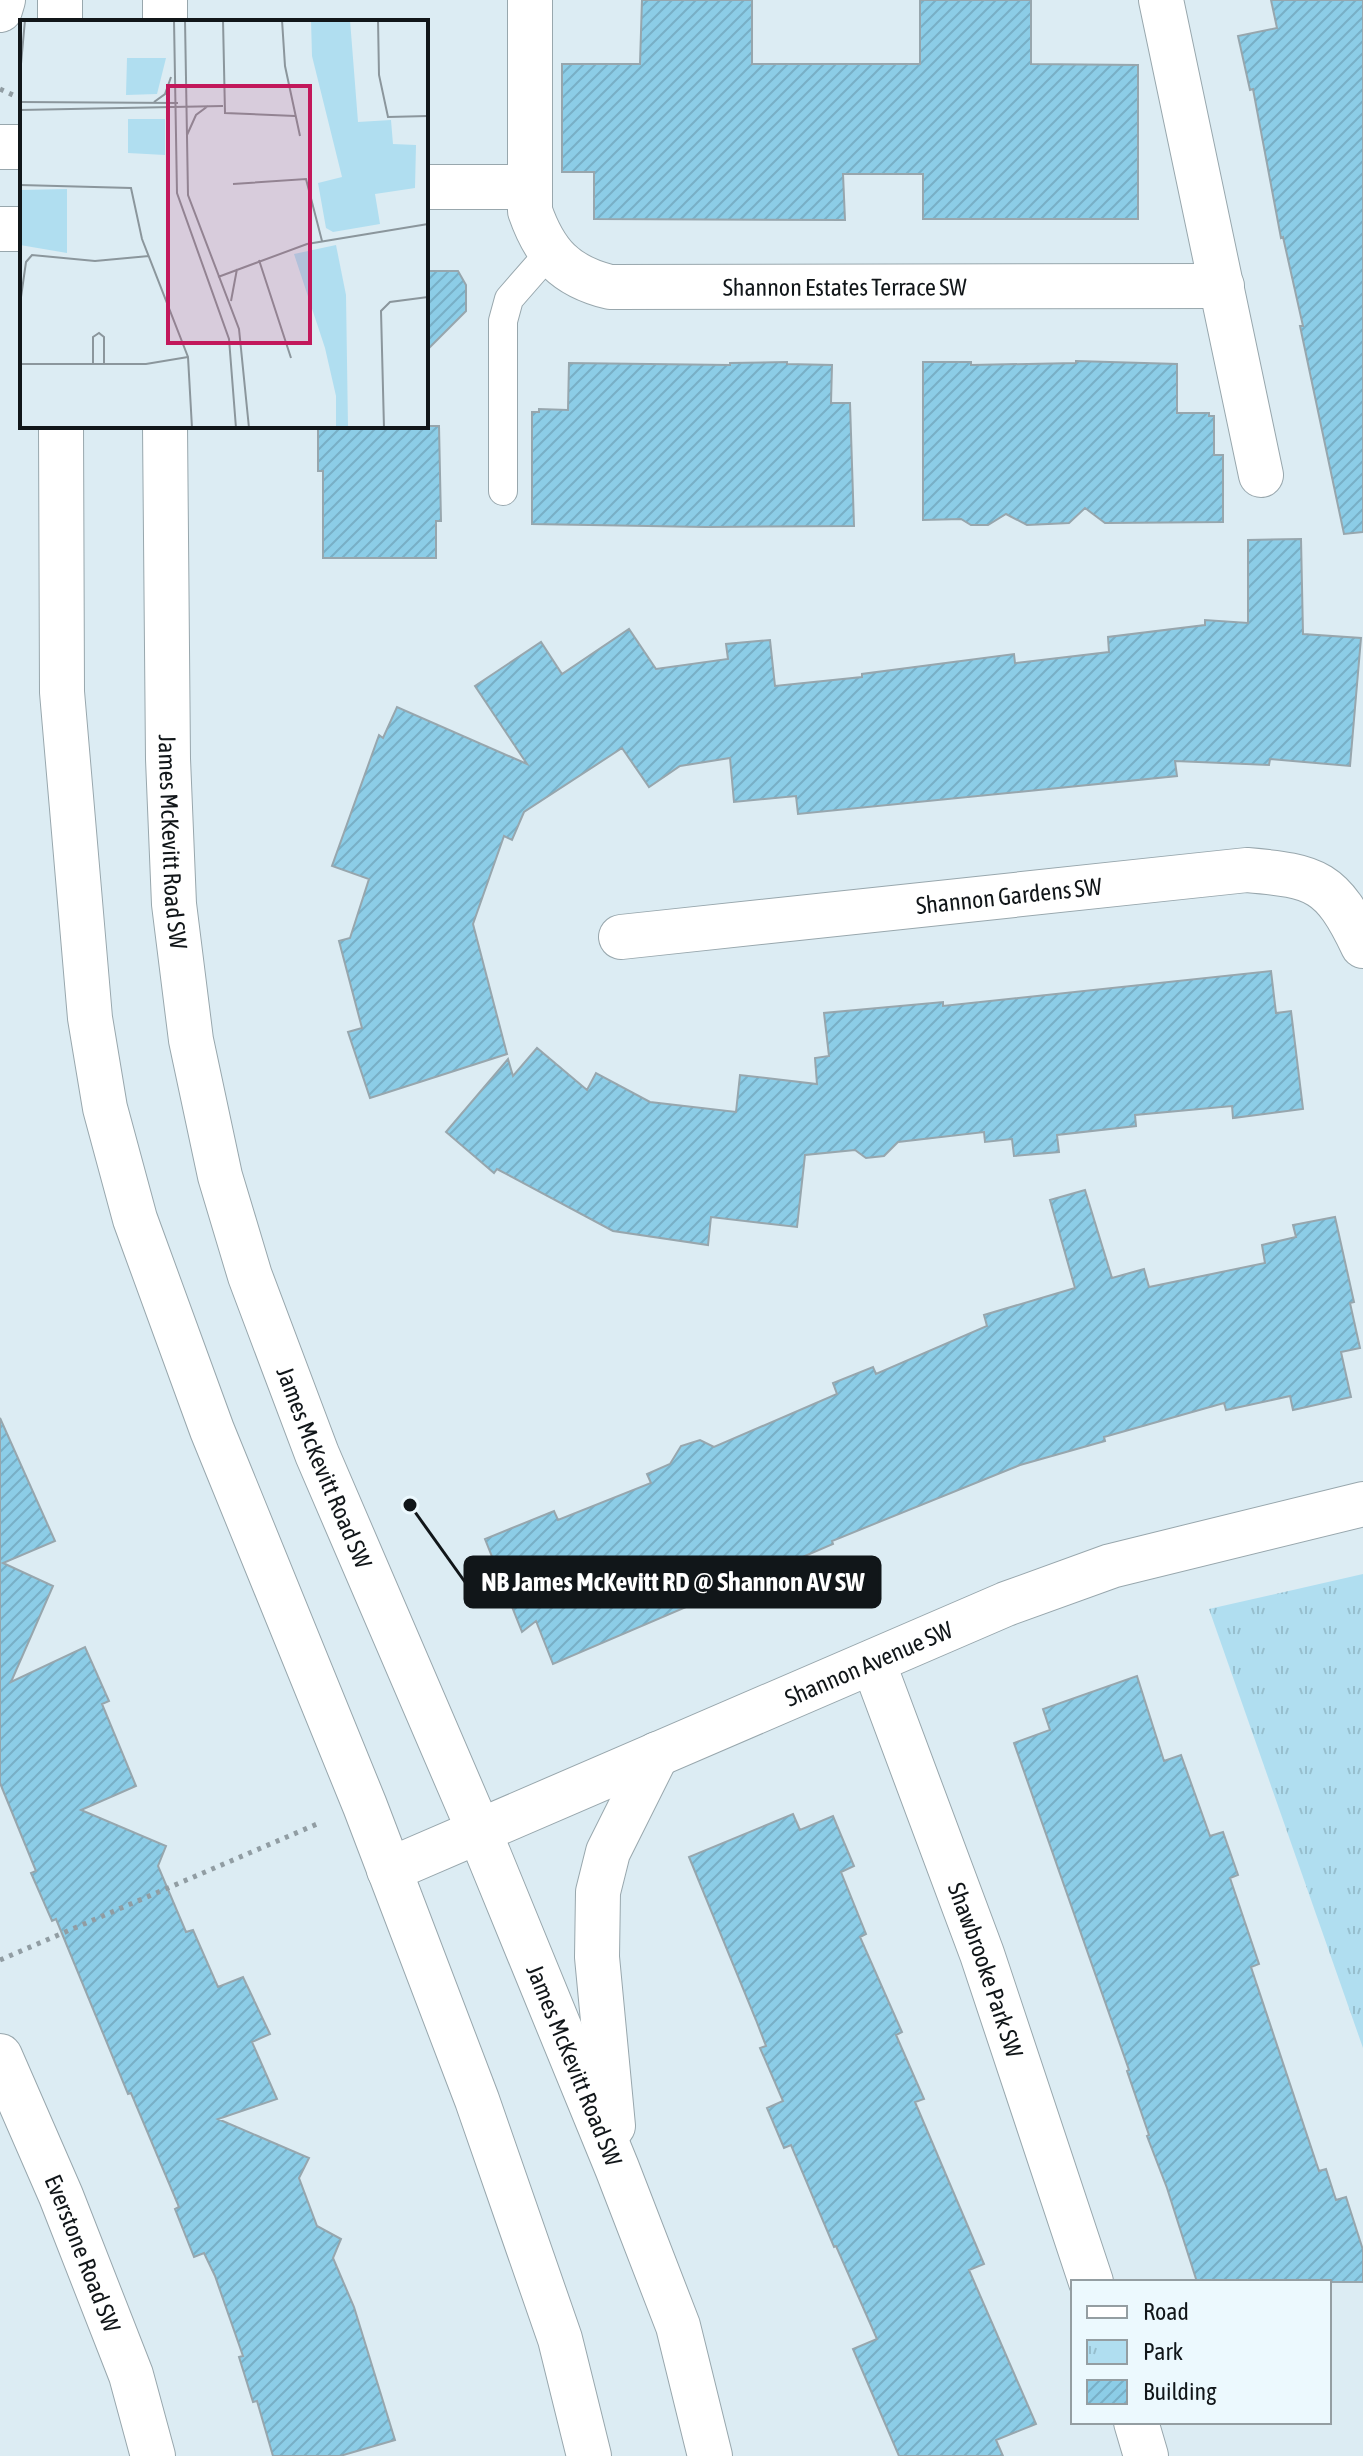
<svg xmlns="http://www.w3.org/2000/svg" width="1363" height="2456" font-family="'Asap Condensed',sans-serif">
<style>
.park{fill:url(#park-tufts)}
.building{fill:url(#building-hatch);stroke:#97a6ad;stroke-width:2}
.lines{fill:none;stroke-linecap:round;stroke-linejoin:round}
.lane-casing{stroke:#98a7ad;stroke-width:30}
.street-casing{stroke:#98a7ad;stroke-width:46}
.secondary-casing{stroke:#98a7ad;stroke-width:46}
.path{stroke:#919da3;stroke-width:5;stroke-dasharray:4 6;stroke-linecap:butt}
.lane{stroke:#fff;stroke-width:28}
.street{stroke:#fff;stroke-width:44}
.secondary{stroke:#fff;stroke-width:44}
.labels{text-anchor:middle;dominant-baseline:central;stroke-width:6;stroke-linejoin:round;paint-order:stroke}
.street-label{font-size:24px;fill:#111619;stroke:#ecf9fe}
.inset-road{fill:none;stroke:#8b969c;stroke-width:2}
.view{fill:#c2185b;fill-opacity:0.15;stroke:#c2185b;stroke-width:4}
.inset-edge{fill:none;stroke:#111619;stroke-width:4}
.leader{fill:none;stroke:#111619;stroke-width:3}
.callout-dot{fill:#111619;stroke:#ecf9fe;stroke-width:3}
.callout{fill:#111619;stroke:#111619;stroke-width:3}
.callout-label{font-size:26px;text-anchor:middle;font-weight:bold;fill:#fff}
</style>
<defs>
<pattern id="park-tufts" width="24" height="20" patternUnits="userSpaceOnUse" patternTransform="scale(2)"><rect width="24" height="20" fill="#b0def0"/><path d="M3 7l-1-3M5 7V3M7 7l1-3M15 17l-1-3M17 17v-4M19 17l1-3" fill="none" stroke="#96becd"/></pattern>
<pattern id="building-hatch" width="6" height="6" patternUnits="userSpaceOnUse" patternTransform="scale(2)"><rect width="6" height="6" fill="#8ccde7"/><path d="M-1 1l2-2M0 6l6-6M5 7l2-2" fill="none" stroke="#78afc6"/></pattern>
</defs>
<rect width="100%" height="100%" fill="#dcecf3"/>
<path class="park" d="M 1363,1574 L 1363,2048 L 1209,1609 Z"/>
<path class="building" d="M 642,0 L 752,0 L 752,64 L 920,64 L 920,0 L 1031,0 L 1031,64 L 1138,65 L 1138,219 L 923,219 L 923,174 L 843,174 L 845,220 L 594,219 L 594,172 L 562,172 L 562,64 L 640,64 Z
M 1271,0 L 1363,0 L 1363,532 L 1344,534 L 1300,326 L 1303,326 L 1283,237 L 1281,238 L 1253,89 L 1250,90 L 1238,36 L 1277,28 Z
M 426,271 L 458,271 L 466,285 L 466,311 L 426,351 Z
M 1076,361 L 1177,364 L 1177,413 L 1209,413 L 1209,416 L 1214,416 L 1214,455 L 1223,455 L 1223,522 L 1105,523 L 1085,508 L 1069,523 L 1027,525 L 1006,514 L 988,525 L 971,525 L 961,519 L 923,520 L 923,362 L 971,362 L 971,365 L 1076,363 Z
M 787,362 L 787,364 L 832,365 L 831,403 L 850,403 L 854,526 L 706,527 L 532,524 L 532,412 L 539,412 L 539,409 L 568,410 L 569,363 L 730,365 L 730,363 Z
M 326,426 L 439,426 L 441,521 L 436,521 L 436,558 L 323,558 L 323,471 L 318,471 L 318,428 Z
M 1301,539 L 1303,634 L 1361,638 L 1350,766 L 1270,759 L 1269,765 L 1175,761 L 1177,776 L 798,814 L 796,796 L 734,802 L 730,758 L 680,766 L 649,787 L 622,748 L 524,812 L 512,840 L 504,836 L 473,924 L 507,1054 L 370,1098 L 348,1032 L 362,1028 L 339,941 L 350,938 L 369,879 L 332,866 L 379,735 L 383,738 L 397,707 L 527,764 L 475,686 L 541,642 L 562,674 L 629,629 L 656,669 L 728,659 L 726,644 L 770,640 L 775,686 L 862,677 L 862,674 L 1014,654 L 1015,663 L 1109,652 L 1108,637 L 1205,625 L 1205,620 L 1248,623 L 1248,540 Z
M 1271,971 L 1276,1013 L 1291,1011 L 1303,1109 L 1233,1118 L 1232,1106 L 1135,1115 L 1136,1126 L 1057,1135 L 1059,1152 L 1014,1156 L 1012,1139 L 985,1142 L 984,1132 L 898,1142 L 884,1156 L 866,1158 L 855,1150 L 805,1155 L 797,1227 L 711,1217 L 708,1245 L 613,1231 L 497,1169 L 494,1173 L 446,1132 L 508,1059 L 513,1076 L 537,1048 L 587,1090 L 596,1073 L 650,1102 L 736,1112 L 740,1075 L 817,1084 L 815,1058 L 829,1056 L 824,1013 L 943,1002 L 943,1006 Z
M 1085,1190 L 1112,1278 L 1144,1269 L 1149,1287 L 1265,1263 L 1262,1245 L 1296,1237 L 1293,1225 L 1335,1217 L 1354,1302 L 1350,1303 L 1360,1348 L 1341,1352 L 1351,1397 L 1293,1410 L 1290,1396 L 1226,1410 L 1224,1403 L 1104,1437 L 1105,1441 L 1020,1465 L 832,1541 L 833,1544 L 553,1664 L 536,1621 L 522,1632 L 485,1539 L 554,1511 L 558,1520 L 651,1483 L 647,1474 L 670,1464 L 681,1446 L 700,1440 L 714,1447 L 837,1394 L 833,1383 L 873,1367 L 876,1374 L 987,1326 L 984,1315 L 1075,1288 L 1050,1200 Z
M 0,1418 L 55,1541 L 3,1563 L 53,1586 L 11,1682 L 85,1647 L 109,1701 L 102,1704 L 136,1786 L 81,1810 L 166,1846 L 158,1866 L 186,1932 L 193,1930 L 218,1987 L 243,1977 L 270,2034 L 252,2042 L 277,2099 L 218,2119 L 309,2158 L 299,2178 L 317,2226 L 341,2239 L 333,2258 L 354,2307 L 395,2440 L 340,2456 L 273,2456 L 257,2401 L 253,2402 L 239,2357 L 243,2356 L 215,2276 L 204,2253 L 194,2257 L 175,2209 L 179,2207 L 131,2093 L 128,2094 L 56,1919 L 52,1921 L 31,1873 L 36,1871 L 0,1783 Z
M 1137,1676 L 1164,1761 L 1181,1755 L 1210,1836 L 1223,1832 L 1238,1875 L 1230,1878 L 1259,1964 L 1251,1967 L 1319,2171 L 1326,2169 L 1336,2200 L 1346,2197 L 1363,2250 L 1363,2282 L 1197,2282 L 1167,2188 L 1147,2136 L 1149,2135 L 1127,2071 L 1129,2070 L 1014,1743 L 1050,1730 L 1043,1709 Z
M 793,1814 L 800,1830 L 833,1816 L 854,1866 L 841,1872 L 866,1934 L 860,1937 L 902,2032 L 896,2035 L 924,2099 L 915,2102 L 984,2264 L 969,2270 L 1036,2424 L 996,2440 L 1003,2456 L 899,2456 L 853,2349 L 877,2339 L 836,2246 L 834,2247 L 791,2145 L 784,2148 L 767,2108 L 783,2101 L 760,2048 L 766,2046 L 756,2020 L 689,1857 Z"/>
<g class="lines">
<g class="lane-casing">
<path id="lane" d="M 503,491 L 503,321 L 509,299 L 550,252"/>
</g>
<g class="street-casing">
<g id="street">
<path id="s1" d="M 530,0 L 530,211 C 545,254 565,276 610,287 L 1222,286"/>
<path d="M 1161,0 L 1261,475"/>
<path d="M 426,187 L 530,187"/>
<path id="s2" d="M 621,937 L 1247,870 C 1317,876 1332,881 1363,946"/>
<path id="s3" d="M 873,1662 L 982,1954 L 1091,2282"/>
<path id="s4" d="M 389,1870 L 1006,1604 L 1111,1566 L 1363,1504"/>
<path id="s5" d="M 0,2056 L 61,2196 L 131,2375 L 153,2456"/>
<path d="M 1136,2422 L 1146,2456"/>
</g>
</g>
<g class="secondary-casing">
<g id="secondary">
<path d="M 165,0 L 165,22"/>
<path d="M 0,10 L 3,0"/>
<path d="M 60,22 L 60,0"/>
<path d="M 0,147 L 22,147"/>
<path d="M 0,229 L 22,229"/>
<path d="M 61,426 L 62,692 L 90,1018 L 105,1108 L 135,1219 L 212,1430 L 365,1806 L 477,2100 L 560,2339 L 589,2456"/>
<path id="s6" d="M 165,426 L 168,759 L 174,904 L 191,1040 L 220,1176 L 250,1276 L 317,1454 L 479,1831 L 617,2168 L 678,2326 L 710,2456"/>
<path d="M 613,2126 L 597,1957 L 598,1892 L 608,1852 L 657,1754"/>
</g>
</g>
<path class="path" d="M 0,89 L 13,95
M 0,1960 L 317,1824"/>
<use href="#lane" class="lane"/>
<use href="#street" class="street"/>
<use href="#secondary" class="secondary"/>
</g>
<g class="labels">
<g class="street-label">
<text stroke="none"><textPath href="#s1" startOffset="562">Shannon Estates Terrace SW</textPath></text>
<text stroke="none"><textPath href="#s6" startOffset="416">James McKevitt Road SW</textPath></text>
<text stroke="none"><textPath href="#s2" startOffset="390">Shannon Gardens SW</textPath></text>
<text stroke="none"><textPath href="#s6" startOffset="1064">James McKevitt Road SW</textPath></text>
<text stroke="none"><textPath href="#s4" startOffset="522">Shannon Avenue SW</textPath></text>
<text stroke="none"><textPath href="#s3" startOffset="328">Shawbrooke Park SW</textPath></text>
<text stroke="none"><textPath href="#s6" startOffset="1712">James McKevitt Road SW</textPath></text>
<text stroke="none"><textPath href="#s5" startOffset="214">Everstone Road SW</textPath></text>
</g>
</g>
<g transform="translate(20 20)">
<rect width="408" height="408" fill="#dcecf3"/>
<path d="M 291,0 L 330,0 L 338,102 L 371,100 L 373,124 L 396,125 L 395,168 L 355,174 L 360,204 L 313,212 L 306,208 L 298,163 L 322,157 L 292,36 ZM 107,38 L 146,38 L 137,74 L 106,75 ZM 108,99 L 145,99 L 145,135 L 108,133 ZM 47,169 L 47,233 L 0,225 L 0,170 ZM 316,225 L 326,275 L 328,408 L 316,408 L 316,376 L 305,328 L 274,234 Z" fill="#b0def0"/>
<path class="inset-road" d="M 154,0 L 157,173 L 209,319 L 216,408M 165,0 L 168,175 L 219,309 L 229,408M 203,0 L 205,93 L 275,96M 262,0 L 265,46 L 280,116M 358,0 L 359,55 L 368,97 L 408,96M 0,55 L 5,0M 0,82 L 158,83M 134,82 L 145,74 L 151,57M 0,90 L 203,86M 167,115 L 176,95 L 188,86M 213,164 L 286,159 L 302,221M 0,165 L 111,168 L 122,219 L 168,337 L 172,408M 239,240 L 271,338M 198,257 L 287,224 L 408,204M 211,281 L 217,249M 0,284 L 6,242 L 12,235 L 75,241 L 129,236M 0,344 L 126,344 L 168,337M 73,344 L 73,317 L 79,313 L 84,317 L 84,344M 364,408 L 361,291 L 370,282 L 408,277"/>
<path class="view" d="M 148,66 L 290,66 L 290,323 L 148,323 Z"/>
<rect width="408" height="408" class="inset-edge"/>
</g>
<path class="leader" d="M410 1505L465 1582"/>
<circle class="callout-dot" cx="410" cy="1505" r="8"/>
<rect class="callout" x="465" y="1557" width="415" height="50" rx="8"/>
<g class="callout-label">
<text x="673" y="1591">NB James McKevitt RD @ Shannon AV SW</text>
</g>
<rect x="1071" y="2280" width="260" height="144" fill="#ecf9fe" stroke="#949ea2" stroke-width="2"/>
<rect x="1087" y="2306" width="40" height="12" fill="#ffffff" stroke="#949ea2" stroke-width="2"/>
<text x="1143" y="2320" font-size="24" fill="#111619">Road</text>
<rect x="1087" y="2340" width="40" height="24" fill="url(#park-tufts)" stroke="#949ea2" stroke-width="2"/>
<text x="1143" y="2360" font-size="24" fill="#111619">Park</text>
<rect x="1087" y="2380" width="40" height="24" fill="url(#building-hatch)" stroke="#949ea2" stroke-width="2"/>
<text x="1143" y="2400" font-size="24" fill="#111619">Building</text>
</svg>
